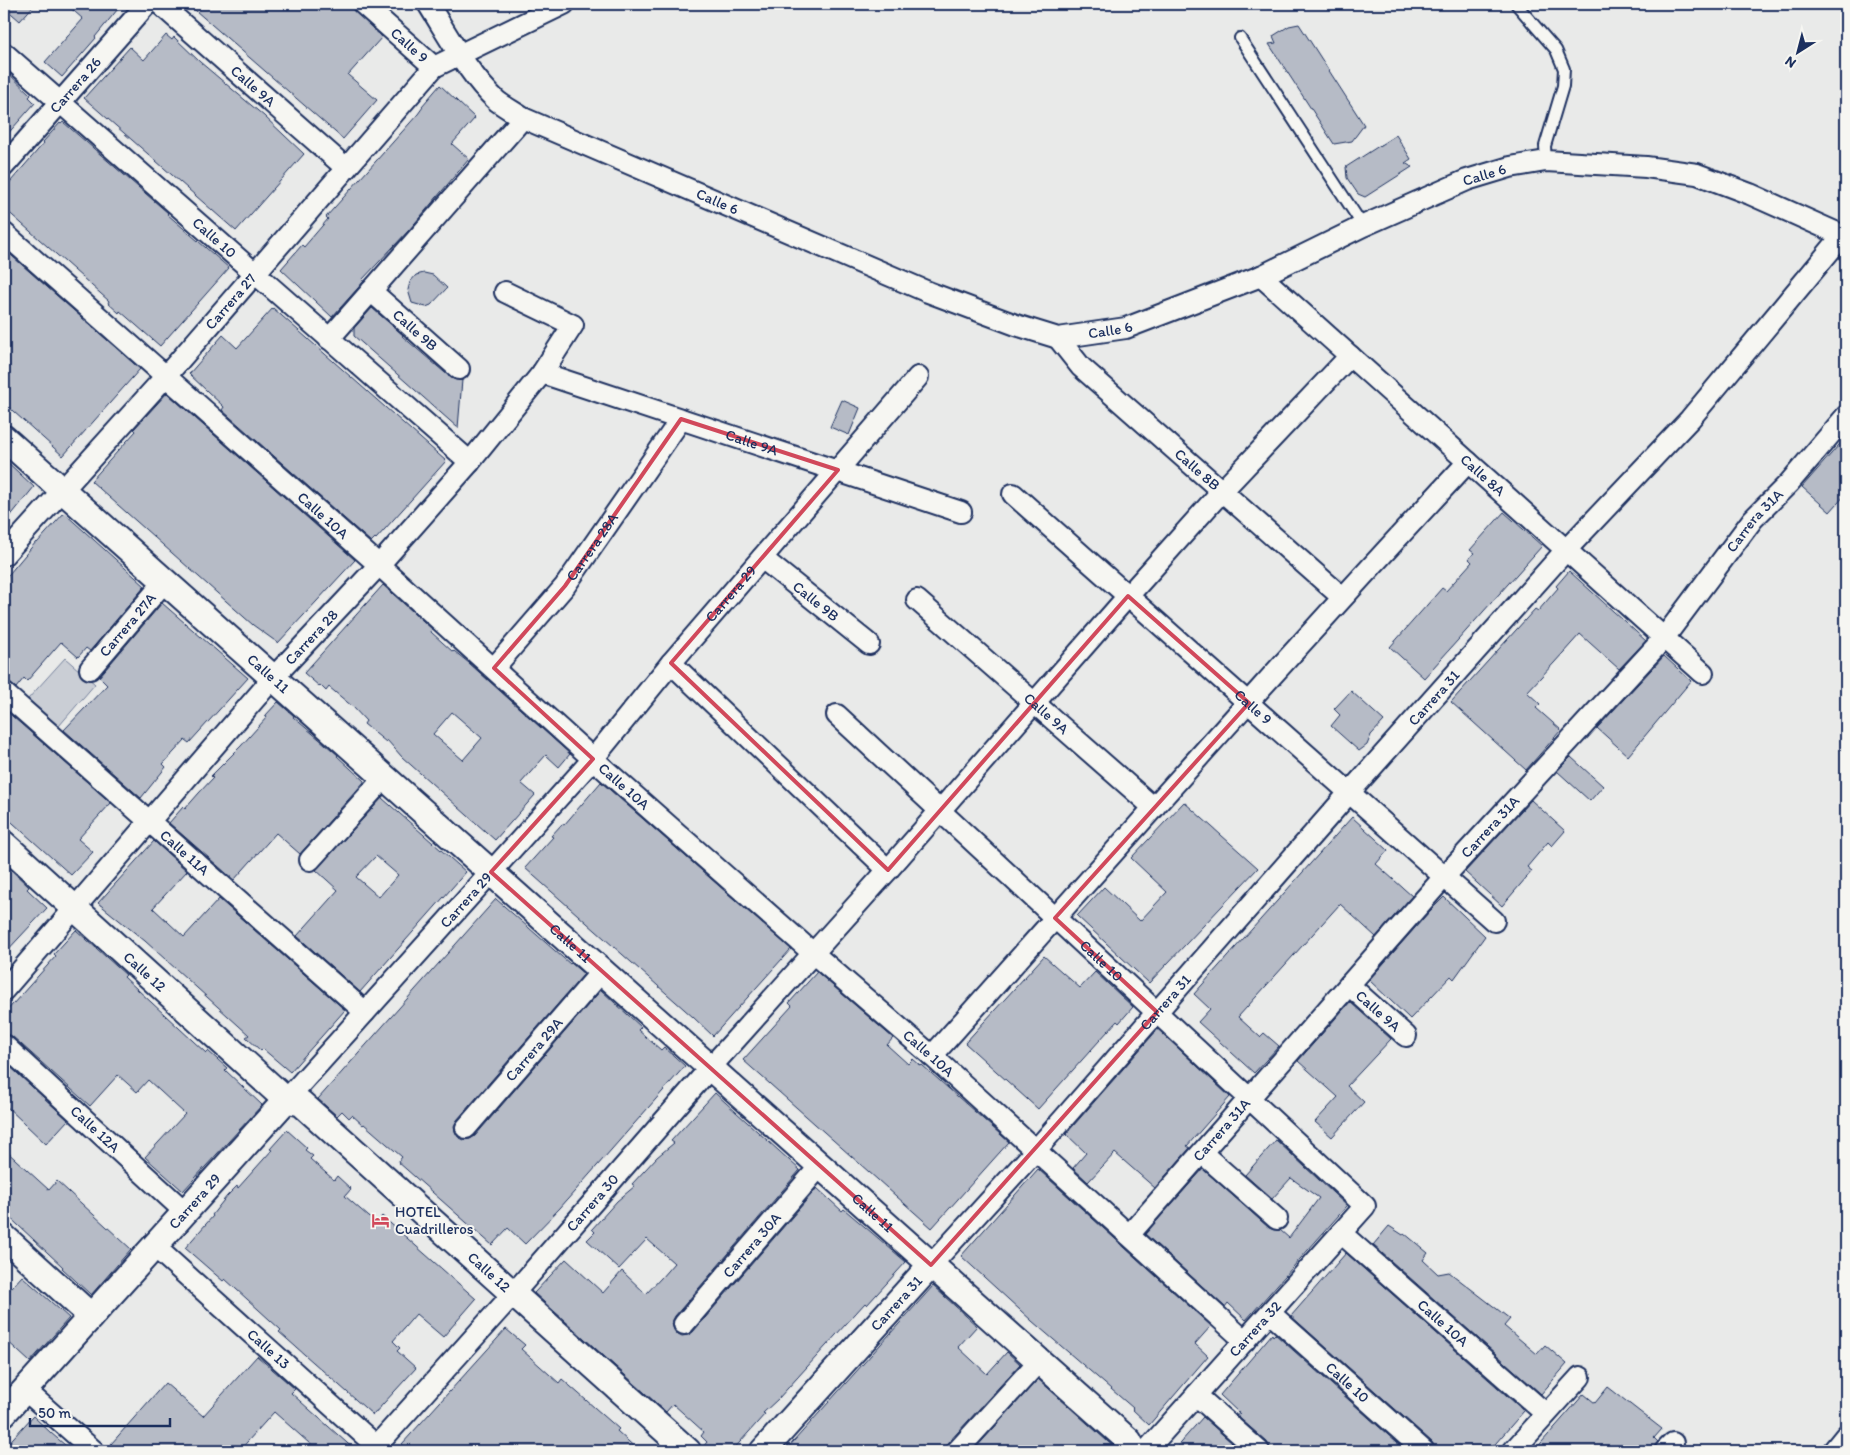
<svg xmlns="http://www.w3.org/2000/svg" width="1850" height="1455" font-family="Itim,sans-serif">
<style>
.green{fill:#caced5;stroke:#727e9a}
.building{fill:#b6bbc6;stroke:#1b2f5e;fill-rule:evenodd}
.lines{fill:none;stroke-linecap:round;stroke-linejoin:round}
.service-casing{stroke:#1b2f5e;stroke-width:14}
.minor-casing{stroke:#1b2f5e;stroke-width:24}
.tertiary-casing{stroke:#1b2f5e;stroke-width:29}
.service{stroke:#f6f6f2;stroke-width:10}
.minor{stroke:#f6f6f2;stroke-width:20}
.tertiary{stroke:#f6f6f2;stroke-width:25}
.marked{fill:none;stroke:#d1495b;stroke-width:4;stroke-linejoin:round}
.labels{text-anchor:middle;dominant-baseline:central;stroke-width:4;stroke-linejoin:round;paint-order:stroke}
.street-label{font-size:15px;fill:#1b2f5e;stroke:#f6f6f2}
.poi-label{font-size:15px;fill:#1b2f5e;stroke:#f6f6f2;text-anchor:start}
</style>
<rect width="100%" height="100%" fill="#e9eae9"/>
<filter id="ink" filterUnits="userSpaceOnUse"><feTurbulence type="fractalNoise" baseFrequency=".02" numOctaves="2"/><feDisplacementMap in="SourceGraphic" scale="10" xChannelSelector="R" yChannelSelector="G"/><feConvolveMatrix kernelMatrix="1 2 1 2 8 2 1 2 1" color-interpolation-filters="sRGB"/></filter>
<g filter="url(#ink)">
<polygon class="green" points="65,658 95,684 59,726 28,699"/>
<g class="building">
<polygon points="4,4 35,4 20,21 4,7"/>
<polygon points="66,4 122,4 95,37 96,38 62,77 45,62 83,19"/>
<polygon points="188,4 347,4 382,37 348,75 377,100 343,139"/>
<polygon points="1299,24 1364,125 1352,141 1334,144 1269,44 1276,43 1273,36 1289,26"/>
<polygon points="166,35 172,40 174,37 200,62 264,116 304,154 236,231 84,98 130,47 144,60"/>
<polygon points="4,69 31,95 29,97 35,103 4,138"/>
<polygon points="440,85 475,118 452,144 469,159 410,229 362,280 364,281 358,288 332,317 281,269 302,245 304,247 328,219 326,217 418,114 423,107 422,106"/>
<polygon points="63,122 168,213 167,214 229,268 160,346 120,311 119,313 108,303 109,301 4,208 4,189 44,143 43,142 60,123 61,124"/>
<polygon points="1396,135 1411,159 1405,163 1412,167 1365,197 1358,194 1347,178 1346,167"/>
<polygon points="4,249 140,369 63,456 4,403"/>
<polygon points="424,273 433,275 447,288 431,305 426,307 412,303 408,290 410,282 416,275"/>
<polygon points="273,308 446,461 376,539 375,538 371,542 222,410 224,407 189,374 223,335 237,348"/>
<polygon points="372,308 403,335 402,336 451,378 456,380 462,380 458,428 354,336 354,328"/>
<polygon points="167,393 355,560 278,643 253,625 91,481 136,431 134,429"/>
<polygon points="842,400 860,408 849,435 830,427"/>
<polygon points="1846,437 1846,494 1830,512 1802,487"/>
<polygon points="4,459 34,487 4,524"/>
<polygon points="1504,512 1542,546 1424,678 1390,647 1442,588 1446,591 1472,562 1469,559 1474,553 1470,550"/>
<polygon points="64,513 145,586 90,651 86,648 78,657 61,642 27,681 24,678 16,688 11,684 4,681 4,580 36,542 37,543"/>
<polygon points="1569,571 1646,641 1619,669 1580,634 1554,663 1527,692 1540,704 1536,708 1561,730 1526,770 1451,702 1535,609 1538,611 1558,588 1556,586"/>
<path d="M383 585 432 629 431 632 453 652 454 651 469 663 570 754 559 767 546 755 521 783 535 795 495 840 402 757 387 740 386 742 364 724 366 721 353 707 329 687 326 691 320 685 319 686 304 673ZM452 712 482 738 463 760 433 734Z"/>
<polygon points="162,603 248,678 189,743 185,740 163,764 166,767 141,798 64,730 107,685 99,677"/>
<polygon points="1664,656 1691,681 1628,756 1597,728"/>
<polygon points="1351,691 1384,721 1371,735 1367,745 1359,751 1331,726 1340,715 1334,709"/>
<polygon points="278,702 294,716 293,717 338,755 337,756 364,781 364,782 300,854 276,833 234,880 169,823 183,807 185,809 199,793 213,778 211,776 241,746 267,717 265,716"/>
<polygon points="4,709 111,803 78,839 93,852 71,875 4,815"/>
<polygon points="1571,757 1603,786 1590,801 1557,771"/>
<polygon points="601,782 791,949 713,1036 693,1017 525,868 553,837 551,836 562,824 564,825"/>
<path d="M382 798 466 872 360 992 297 936 338 890 316 870ZM376 856 398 875 379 897 356 877Z"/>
<polygon points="1531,800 1565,831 1552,846 1548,842 1527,867 1532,871 1502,906 1465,872"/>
<polygon points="1184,802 1258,868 1149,983 1077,916 1104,887 1140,921 1167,892 1131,858"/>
<polygon points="1352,817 1388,850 1376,864 1412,896 1376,937 1340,904 1238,1017 1260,1037 1264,1033 1279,1046 1254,1073 1198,1022 1210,1009 1194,994"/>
<polygon points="154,841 187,871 153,908 184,937 219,899 345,1010 290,1072 263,1049 261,1051 246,1037 249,1035 228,1016 145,941 98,903"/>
<polygon points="4,863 29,887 27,889 47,908 4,954"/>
<polygon points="1444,897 1485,936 1454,979 1451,976 1410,1019 1369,980 1429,912"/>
<polygon points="496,899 570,964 571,963 584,974 457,1120 454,1126 455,1131 458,1137 464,1140 470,1139 475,1136 601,990 641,1027 638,1030 661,1050 664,1047 685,1066 560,1208 525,1244 508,1228 492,1245 398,1162 402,1157 364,1124 363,1125 352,1115 349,1118 342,1111 337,1116 318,1099"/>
<polygon points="76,930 126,975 124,977 206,1053 208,1051 227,1068 225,1070 262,1105 183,1191 145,1157 185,1114 148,1080 137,1092 118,1075 90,1106 12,1036 4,1033 4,1014 56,956 54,954"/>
<polygon points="1044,956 1080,988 1095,972 1133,1007 1119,1023 1117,1021 1038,1109 965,1043"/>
<polygon points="817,972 893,1038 887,1045 908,1064 913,1059 921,1066 922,1065 1009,1142 932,1228 743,1060 792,1006 789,1003"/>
<polygon points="1350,1002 1391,1039 1347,1086 1364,1102 1332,1137 1315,1122 1338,1097 1298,1061"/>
<polygon points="1158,1029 1230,1097 1187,1146 1190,1148 1155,1188 1115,1153 1088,1182 1073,1168 1086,1153 1066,1134"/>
<polygon points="4,1061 68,1120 46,1144 4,1104"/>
<polygon points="715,1093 800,1170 675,1316 672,1322 673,1327 676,1333 682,1336 688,1335 693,1332 817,1188 842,1211 844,1209 906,1262 867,1305 865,1303 778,1399 763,1413 765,1414 732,1451 702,1451 702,1448 707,1442 701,1436 704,1432 673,1404 666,1412 534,1293 566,1259 603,1293 622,1271 646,1294 661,1278 674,1263 647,1239 619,1269 587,1240 595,1232 592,1229 617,1201 635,1186 632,1184 657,1157 674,1143 671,1141"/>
<polygon points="287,1130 307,1148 305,1150 313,1156 310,1159 334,1180 337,1176 351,1189 345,1196 376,1223 382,1216 476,1299 443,1337 416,1314 393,1341 400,1348 397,1351 416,1368 373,1415 279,1332 281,1330 225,1279 223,1281 185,1248 213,1216 212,1215 227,1196 237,1186 238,1188 272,1150 270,1149"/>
<polygon points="1276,1140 1347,1206 1246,1320 1228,1303 1225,1307 1145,1234 1203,1169 1269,1228 1274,1230 1280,1230 1289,1238 1319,1198 1291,1178 1272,1199 1245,1175"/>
<polygon points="4,1149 49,1190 57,1181 131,1249 91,1295 62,1268 63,1267 4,1212"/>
<polygon points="1038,1169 1211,1326 1195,1344 1208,1356 1149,1425 1132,1409 1133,1408 1032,1321 961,1256"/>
<polygon points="1389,1226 1403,1235 1404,1233 1428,1253 1423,1260 1438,1274 1449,1272 1510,1319 1504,1326 1537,1354 1545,1345 1567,1364 1541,1394 1373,1245"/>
<polygon points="1346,1253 1524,1411 1489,1451 1436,1451 1432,1442 1291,1316"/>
<polygon points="22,1276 69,1318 30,1362 4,1338 4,1296"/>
<polygon points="933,1286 977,1326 958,1347 987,1374 1007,1352 1020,1364 948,1443 945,1451 785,1451"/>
<polygon points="506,1329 525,1345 521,1349 559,1383 562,1379 619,1429 617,1431 639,1451 410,1451 402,1444"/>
<polygon points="1272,1334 1273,1336 1275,1334 1406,1451 1271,1451 1267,1442 1235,1414 1240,1414 1220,1395"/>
<polygon points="257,1356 295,1389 291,1393 356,1451 318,1451 274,1412 239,1451 120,1451 111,1444 165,1383 203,1416"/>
<polygon points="1038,1379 1117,1450 1118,1451 973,1451"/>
<polygon points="1608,1387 1662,1429 1654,1438 1658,1442 1653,1451 1534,1451 1584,1394 1595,1403"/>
<polygon points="33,1416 51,1433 72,1451 4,1451 4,1448"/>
<polygon points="1203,1417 1241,1451 1173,1451"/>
</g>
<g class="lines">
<defs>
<g id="service">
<polyline points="1516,4 1556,50 1564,69 1563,86 1545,146 1546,161"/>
<polyline points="1240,38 1363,226"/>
</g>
<g id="minor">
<path id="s1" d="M160 4 346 168"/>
<path id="s2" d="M363 4 434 67"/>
<path id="s3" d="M428 4C449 37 468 74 497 101 505 107 514 112 523 118L928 292 1016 325 1058 338 1126 328 1261 276 1363 226 1467 180 1510 167 1546 161 1646 167 1697 174 1750 194 1846 237"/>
<path id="s4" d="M4 53 470 462"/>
<path id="s5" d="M4 166 147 4"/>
<path id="s6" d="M4 233 379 565 593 759 814 954 932 1056 1245 1341"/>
<path id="s7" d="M1261 276 1703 673"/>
<path id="s8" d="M371 291 459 369"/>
<path id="s9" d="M1058 338 1081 367 1342 597"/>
<polyline points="329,339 523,118"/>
<path id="s10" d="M542 373 961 512"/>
<path id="s11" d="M1013 494 1494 921"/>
<path id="s12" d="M4 555 166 376 434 67 564 4"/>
<path id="s13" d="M762 558 869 644"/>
<path id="s14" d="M917 600 1154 808"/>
<polyline points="671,663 888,870"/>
<path id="s15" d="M494 668 565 586 681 419"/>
<path id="s16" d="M90 669 165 581"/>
<path id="s17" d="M4 693 365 1012"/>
<path id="s18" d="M837 715 1365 1206 1146 1451"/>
<polyline points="310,860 385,777"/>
<path id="s19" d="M1349 985 1406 1036"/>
<path id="s20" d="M4 990 273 678 379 565 470 462 542 373 573 325 505 292"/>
<path id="s21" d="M4 1045 185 1212"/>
<path d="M932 1056C1110 857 1286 657 1468 462"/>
<path id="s22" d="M286 1100 593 759 671 663 918 377"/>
<path id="s23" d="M466 1128 602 971"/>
<polyline points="1202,1153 1277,1219"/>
<path id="s24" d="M1341 1233 1546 1414"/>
<path id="s25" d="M1129 1235 1444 877 1664 638 1753 519 1789 483 1846 416"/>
<path id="s26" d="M154 1246 382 1451"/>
<path id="s27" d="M931 1265 1036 1150 1349 793 1566 550 1690 419 1843 235"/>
<path id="s28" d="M1270 1313 1424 1451"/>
<path id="s29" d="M684 1324 820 1166"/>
<polyline points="25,1390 94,1451"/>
<polyline points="1196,1395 1259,1451"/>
<path id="s30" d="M372 1451 513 1294 710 1068 888 870 1128 596 1222 491 1350 356"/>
<polyline points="957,1451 1039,1361"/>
<polyline points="1513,1451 1580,1377"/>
<polyline points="1665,1451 1673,1443"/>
<polyline points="1833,1451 1846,1435"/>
</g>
<g id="tertiary">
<path id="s31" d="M4 438 1129 1441 1134 1451"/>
<path id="s32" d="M4 844 286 1100 301 1103 688 1451"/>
<polyline points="4,1237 91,1316"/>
<path id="s33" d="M4 1413 286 1100"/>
<path id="s34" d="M763 1451 931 1265"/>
</g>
</defs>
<use href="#service" class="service-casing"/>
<use href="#minor" class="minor-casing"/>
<use href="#tertiary" class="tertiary-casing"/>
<use href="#service" class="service"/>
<use href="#minor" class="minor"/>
<use href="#tertiary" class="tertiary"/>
</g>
</g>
<path class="marked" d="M681 419 838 470 671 663 888 870 1128 596 1249 703 1055 918 1157 1012 931 1265 491 872 593 759 494 668 565 586Z"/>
<defs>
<symbol id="hotel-bare" viewBox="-9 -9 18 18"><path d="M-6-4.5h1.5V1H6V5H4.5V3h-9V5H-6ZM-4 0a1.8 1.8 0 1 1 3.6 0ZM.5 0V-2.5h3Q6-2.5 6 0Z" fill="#d1495b" stroke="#f6f6f2" stroke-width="2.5" paint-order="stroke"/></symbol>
</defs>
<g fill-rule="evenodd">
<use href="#hotel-bare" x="368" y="1208" width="25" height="25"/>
</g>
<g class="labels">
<g class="street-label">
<text stroke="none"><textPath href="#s2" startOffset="62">Calle 9</textPath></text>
<text stroke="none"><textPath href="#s5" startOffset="108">Carrera 26</textPath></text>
<text stroke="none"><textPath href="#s1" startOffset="124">Calle 9A</textPath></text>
<text stroke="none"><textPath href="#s3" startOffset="1188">Calle 6</textPath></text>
<text stroke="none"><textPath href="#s3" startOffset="362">Calle 6</textPath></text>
<text stroke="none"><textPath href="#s4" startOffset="280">Calle 10</textPath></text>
<text stroke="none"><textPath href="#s12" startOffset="340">Carrera 27</textPath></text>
<text stroke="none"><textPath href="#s3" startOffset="782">Calle 6</textPath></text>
<text stroke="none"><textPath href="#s8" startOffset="59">Calle 9B</textPath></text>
<text stroke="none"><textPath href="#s10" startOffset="221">Calle 9A</textPath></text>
<text stroke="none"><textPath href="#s9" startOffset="192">Calle 8B</textPath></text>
<text stroke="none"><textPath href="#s7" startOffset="298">Calle 8A</textPath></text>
<text stroke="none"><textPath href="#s6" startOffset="426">Calle 10A</textPath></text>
<text stroke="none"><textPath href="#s25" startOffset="950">Carrera 31A</textPath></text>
<text stroke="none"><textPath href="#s15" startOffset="156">Carrera 28A</textPath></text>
<text stroke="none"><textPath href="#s22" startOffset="674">Carrera 29</textPath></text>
<text stroke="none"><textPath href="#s13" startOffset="69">Calle 9B</textPath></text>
<text stroke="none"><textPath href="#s16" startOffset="58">Carrera 27A</textPath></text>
<text stroke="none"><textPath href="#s20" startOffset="468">Carrera 28</textPath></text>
<text stroke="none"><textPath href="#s31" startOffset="354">Calle 11</textPath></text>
<text stroke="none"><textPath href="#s27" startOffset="758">Carrera 31</textPath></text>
<text stroke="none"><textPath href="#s11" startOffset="321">Calle 9</textPath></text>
<text stroke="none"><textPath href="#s14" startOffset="172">Calle 9A</textPath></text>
<text stroke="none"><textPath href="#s6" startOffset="831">Calle 10A</textPath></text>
<text stroke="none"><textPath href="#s25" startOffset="545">Carrera 31A</textPath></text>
<text stroke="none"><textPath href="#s17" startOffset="241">Calle 11A</textPath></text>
<text stroke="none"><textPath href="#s22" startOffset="269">Carrera 29</textPath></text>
<text stroke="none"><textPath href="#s31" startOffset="759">Calle 11</textPath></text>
<text stroke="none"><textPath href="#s18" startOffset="361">Calle 10</textPath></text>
<text stroke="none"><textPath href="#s32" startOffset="190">Calle 12</textPath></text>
<text stroke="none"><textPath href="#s27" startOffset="352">Carrera 31</textPath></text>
<text stroke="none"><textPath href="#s19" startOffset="39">Calle 9A</textPath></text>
<text stroke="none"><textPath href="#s23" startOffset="104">Carrera 29A</textPath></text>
<text stroke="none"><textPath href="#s6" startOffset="1236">Calle 10A</textPath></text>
<text stroke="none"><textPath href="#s21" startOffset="124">Calle 12A</textPath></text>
<text stroke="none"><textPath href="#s25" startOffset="140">Carrera 31A</textPath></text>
<text stroke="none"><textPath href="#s33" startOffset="285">Carrera 29</textPath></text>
<text stroke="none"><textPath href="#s30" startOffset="332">Carrera 30</textPath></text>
<text stroke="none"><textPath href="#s31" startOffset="1164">Calle 11</textPath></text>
<text stroke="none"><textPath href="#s29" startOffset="104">Carrera 30A</textPath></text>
<text stroke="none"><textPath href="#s32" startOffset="649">Calle 12</textPath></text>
<text stroke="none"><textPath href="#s34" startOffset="199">Carrera 31</textPath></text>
<text stroke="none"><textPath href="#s24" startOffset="136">Calle 10A</textPath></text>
<text transform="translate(1255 1329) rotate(-48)">Carrera 32</text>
<text stroke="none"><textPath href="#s26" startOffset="154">Calle 13</textPath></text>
<text stroke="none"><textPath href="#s28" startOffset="104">Calle 10</textPath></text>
</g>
<g class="poi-label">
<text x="395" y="1212">HOTEL<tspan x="395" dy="17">Cuadrilleros</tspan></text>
</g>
</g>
<rect width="1850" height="1455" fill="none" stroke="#f6f6f2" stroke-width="20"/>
<rect x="10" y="10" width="1830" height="1435" fill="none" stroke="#1b2f5e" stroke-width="2" filter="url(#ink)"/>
<g transform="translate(1798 52) rotate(216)" stroke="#f6f6f2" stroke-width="4" paint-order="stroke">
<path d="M0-4L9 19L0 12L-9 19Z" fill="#1b2f5e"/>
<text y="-8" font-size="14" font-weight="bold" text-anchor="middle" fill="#1b2f5e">N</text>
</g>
<path d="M30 1418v8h140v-8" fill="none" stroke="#1b2f5e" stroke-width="2.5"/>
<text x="38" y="1418" font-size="15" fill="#1b2f5e" stroke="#f6f6f2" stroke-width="4" paint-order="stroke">50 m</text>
</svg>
